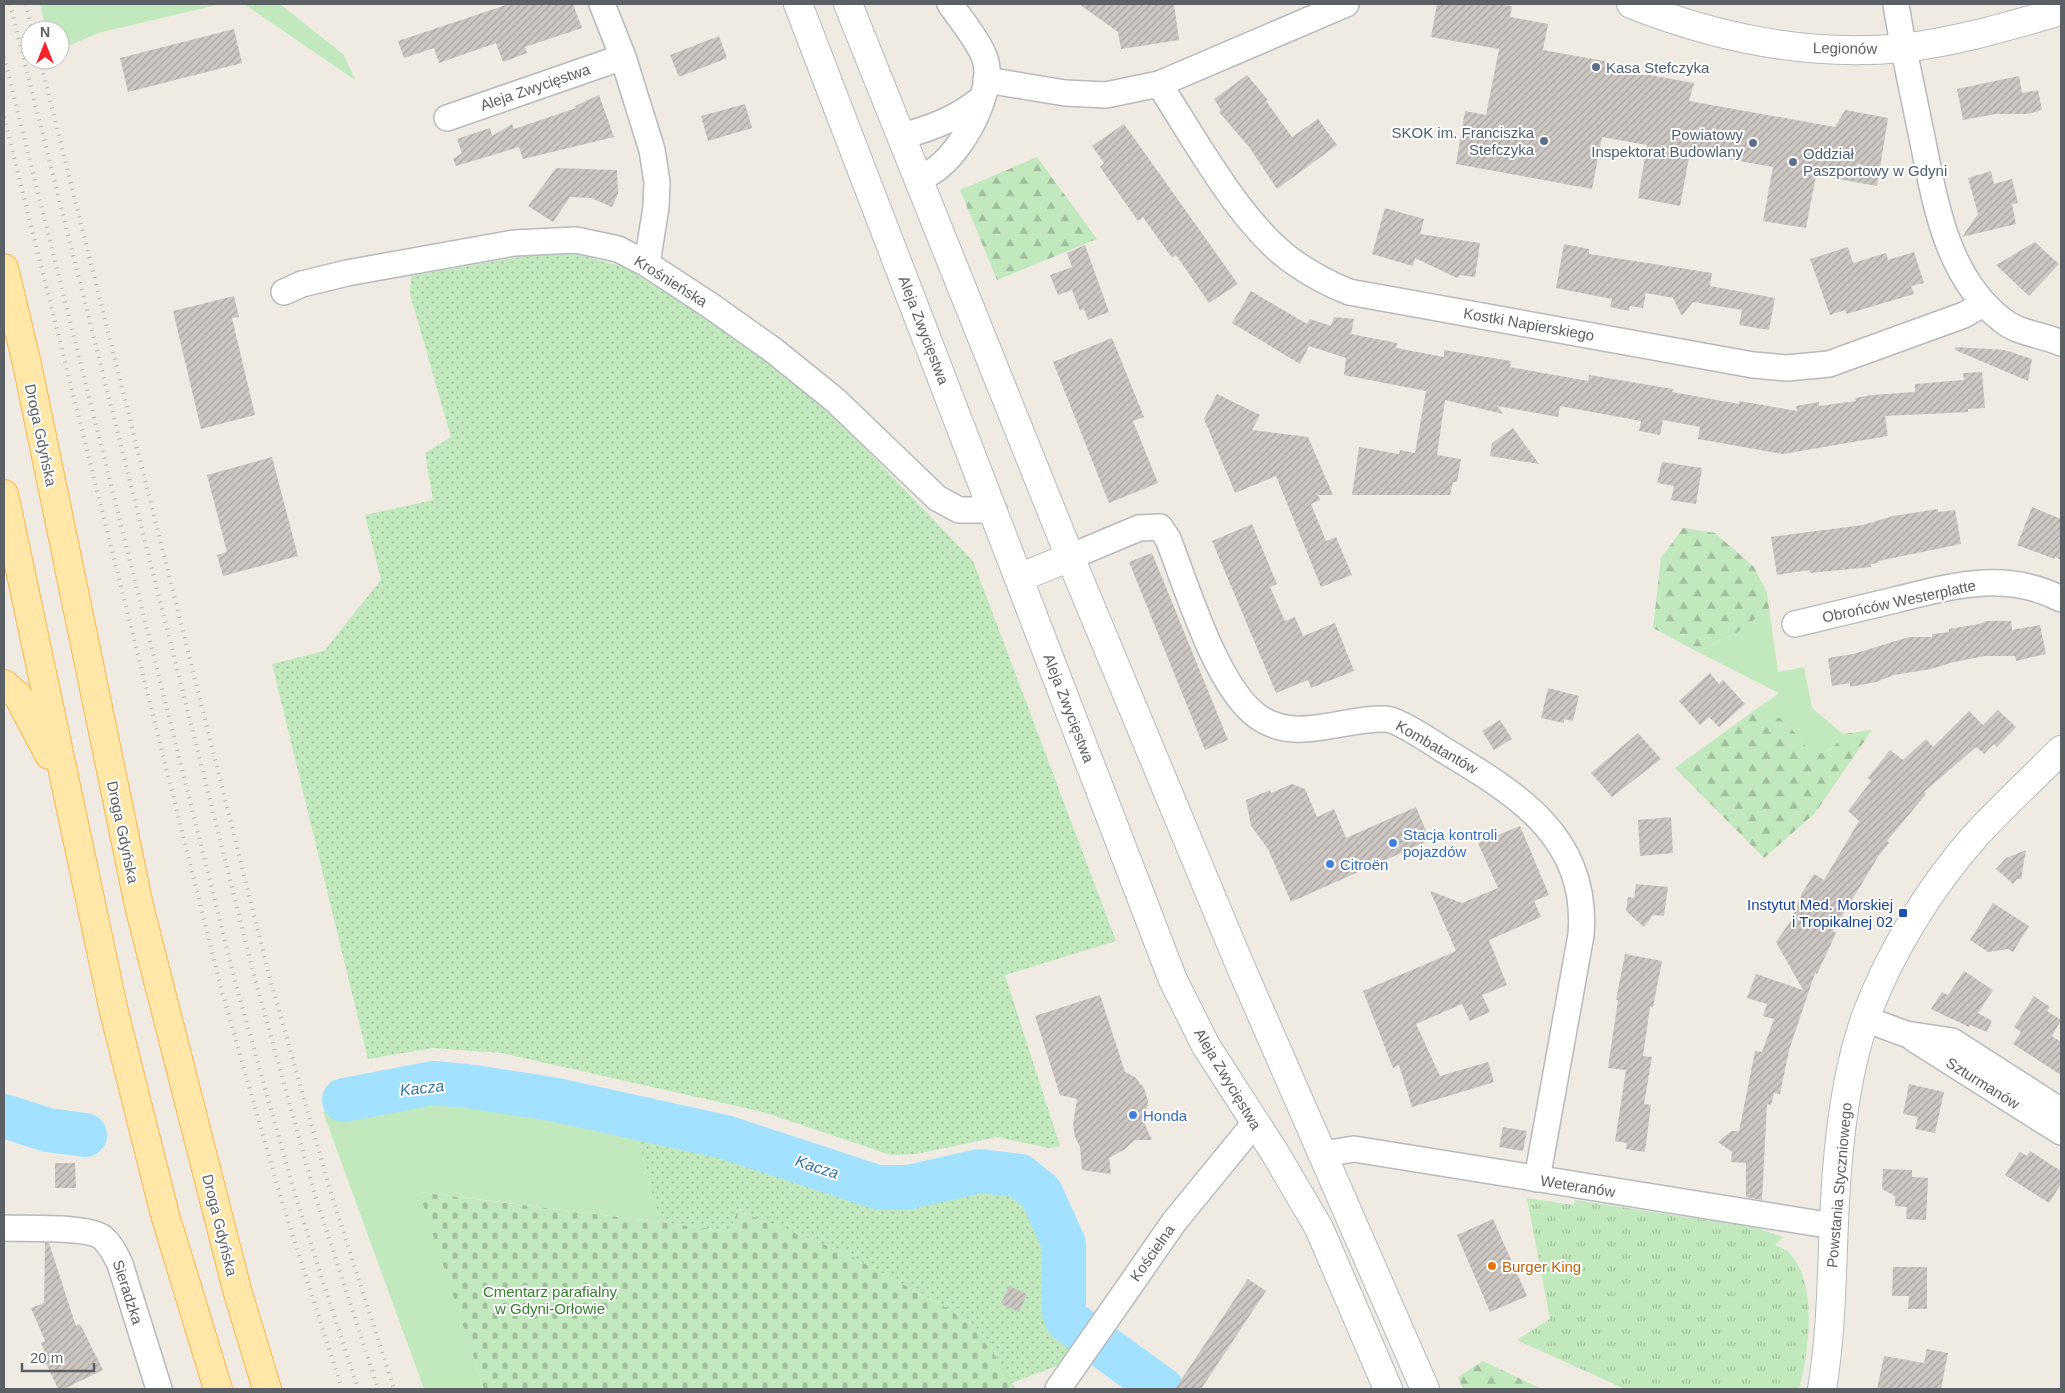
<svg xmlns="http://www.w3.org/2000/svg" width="2065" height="1393" font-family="Arial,sans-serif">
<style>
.grass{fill:#c2e8bd}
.forest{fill:url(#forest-firs)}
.cemetery{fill:url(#cemetery-stones)}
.park{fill:url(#park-tufts)}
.garden{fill:url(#garden-dots)}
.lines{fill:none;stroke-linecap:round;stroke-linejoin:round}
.river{stroke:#a2e1ff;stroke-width:44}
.building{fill:url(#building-hatch)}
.minor-casing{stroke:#b5babe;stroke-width:28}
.tertiary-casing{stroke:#b5babe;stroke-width:30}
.secondary-casing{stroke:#b4b9be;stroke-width:30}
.primary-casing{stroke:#fcb74f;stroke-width:30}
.minor{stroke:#fff;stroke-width:25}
.tertiary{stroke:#fff;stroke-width:28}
.secondary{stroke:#fff;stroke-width:28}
.primary{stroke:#ffe7a7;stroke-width:28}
.rail{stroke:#b4b5b6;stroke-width:4;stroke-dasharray:1 6;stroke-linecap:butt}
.service-dot{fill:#5c6f8a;stroke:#fff;stroke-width:2}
.shop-dot{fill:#3f7fe0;stroke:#fff;stroke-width:2}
.transit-dot{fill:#1a4fb4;stroke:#fff;stroke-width:2}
.food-dot{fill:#e8710a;stroke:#fff;stroke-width:2}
.labels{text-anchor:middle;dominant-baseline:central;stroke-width:4;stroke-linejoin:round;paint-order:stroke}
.street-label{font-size:15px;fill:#5b6065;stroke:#fff}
.service-label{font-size:15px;fill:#4e5e75;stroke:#fff;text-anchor:start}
.shop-label{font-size:15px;fill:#366cbe;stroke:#fff;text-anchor:start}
.transit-label{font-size:15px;fill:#164399;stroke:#fff;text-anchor:end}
.food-label{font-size:15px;fill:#c56008;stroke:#fff;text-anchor:start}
.park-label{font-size:15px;fill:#33822d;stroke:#fff}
.water-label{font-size:16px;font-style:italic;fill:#3378a7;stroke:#fff}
</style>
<defs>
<pattern id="forest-firs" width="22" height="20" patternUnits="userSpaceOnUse" patternTransform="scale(1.25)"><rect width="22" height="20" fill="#c2e8bd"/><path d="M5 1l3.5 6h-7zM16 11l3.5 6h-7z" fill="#a1bf9d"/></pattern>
<pattern id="cemetery-stones" width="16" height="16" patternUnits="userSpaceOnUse" patternTransform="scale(1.25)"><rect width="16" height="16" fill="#c2e8bd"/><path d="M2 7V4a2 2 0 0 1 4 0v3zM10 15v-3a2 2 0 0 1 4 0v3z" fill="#a1bf9d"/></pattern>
<pattern id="park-tufts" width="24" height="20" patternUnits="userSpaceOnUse" patternTransform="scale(1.25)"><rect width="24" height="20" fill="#c2e8bd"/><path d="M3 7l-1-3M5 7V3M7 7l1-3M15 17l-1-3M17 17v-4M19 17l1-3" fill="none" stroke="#a1bf9d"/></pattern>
<pattern id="garden-dots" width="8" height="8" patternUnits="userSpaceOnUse" patternTransform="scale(1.25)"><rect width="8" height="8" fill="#c2e8bd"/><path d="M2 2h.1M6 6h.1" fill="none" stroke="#a1bf9d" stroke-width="1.8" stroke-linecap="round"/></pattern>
<pattern id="building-hatch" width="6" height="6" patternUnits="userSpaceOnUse" patternTransform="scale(1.25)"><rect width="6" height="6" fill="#ccc7c2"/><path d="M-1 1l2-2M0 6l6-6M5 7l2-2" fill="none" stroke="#a9a5a1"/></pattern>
</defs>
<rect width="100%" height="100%" fill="#efebe3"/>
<g class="grass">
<polygon points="40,4 221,4 98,33 71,45 60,46 60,30 46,30"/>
<polygon points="244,4 280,4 344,55 355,80"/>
<polygon points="1769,608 1778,672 1804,667 1812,708 1843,734 1837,744 1824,754 1811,754 1799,737 1780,718 1751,713 1779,693 1698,652 1738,632"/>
<polygon points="443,1087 636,1129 659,1222 420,1192 484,1389 424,1389 323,1112"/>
</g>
<g class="forest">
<polygon points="1037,157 1097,239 997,280 960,190"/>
<polygon points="1683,528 1715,533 1754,567 1767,593 1769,608 1738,632 1698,652 1653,628 1661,558"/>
<path d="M1751 713 1780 718 1799 737 1811 754C1829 754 1834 749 1843 734L1872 730 1815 813 1764 858 1675 768Z"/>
<polygon points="1483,1361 1542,1389 1463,1389 1458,1377"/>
</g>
<polygon class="cemetery" points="419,1192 731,1231 737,1210 843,1252 949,1309 971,1326 994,1354 1016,1389 484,1389"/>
<path class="park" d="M1527 1198 1574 1205 1575 1200 1757 1228 1783 1237 1775 1245C1780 1248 1788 1250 1791 1255 1818 1286 1809 1352 1799 1389H1625L1517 1340 1550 1319Z"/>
<g class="garden">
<polygon points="573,253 624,267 741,340 801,387 859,442 973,561 1116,941 1005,975 1060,1146 1049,1148 997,1137 916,1154 891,1155 763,1112 501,1053 433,1048 368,1059 272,664 324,651 381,580 365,515 433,500 425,453 451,437 410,294 411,276 530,255"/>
<path d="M636 1129 728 1150 875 1193 904 1196 932 1190 985 1182 1004 1183 1016 1180C1048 1201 1065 1243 1060 1281 1058 1295 1051 1312 1061 1326 1065 1331 1075 1335 1080 1339L1065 1363 1011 1383 994 1354 971 1326 949 1309 843 1252 737 1210 731 1231 659 1222Z"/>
</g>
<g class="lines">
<g class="river">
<polyline points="344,1100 433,1083 467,1086 552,1099 725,1137 877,1187 909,1187 980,1171 1020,1176 1041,1193 1064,1244 1064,1311 1067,1320 1162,1389"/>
<polyline points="4,1116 48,1130 85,1135"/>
</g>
</g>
<g class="building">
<polygon points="509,4 573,4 582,28 525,47 527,53 503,62 496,43 439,63 434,48 404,58 398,41"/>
<polygon points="1079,4 1174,4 1179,40 1121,49 1118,32"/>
<polygon points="1437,4 1496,4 1512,6 1510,17 1548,24 1543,50 1621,64 1619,75 1650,75 1694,83 1689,101 1835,127 1845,110 1888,118 1877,186 1816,175 1806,228 1763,221 1773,167 1690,152 1680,206 1638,198 1647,145 1602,137 1592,189 1456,164 1465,111 1486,115 1499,49 1431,37"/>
<polygon points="234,29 242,63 128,92 120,58"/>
<polygon points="719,36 727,58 679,77 670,55"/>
<polygon points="1247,75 1268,100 1266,101 1292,137 1318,119 1337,145 1277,189 1249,147 1219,112 1221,110 1214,99"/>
<polygon points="2019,76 2022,93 2038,90 2042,110 2027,114 1996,114 1963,120 1957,89"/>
<polygon points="599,95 614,137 523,159 519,147 456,166 453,159 462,153 457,139 490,128 492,136 512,124 514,129 576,108 575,106"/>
<polygon points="745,104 752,128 708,141 701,116"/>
<polygon points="1124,124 1238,284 1209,303 1176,255 1172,258 1143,217 1138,221 1100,167 1104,163 1092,146"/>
<polygon points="556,168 617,170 618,194 612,207 591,198 570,197 553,222 528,206"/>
<polygon points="1991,171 1994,184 2012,179 2018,203 2012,204 2016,224 1962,237 1978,214 1968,178"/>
<polygon points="1385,208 1424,219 1420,234 1480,243 1475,277 1460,275 1457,278 1415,258 1413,266 1372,254"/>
<polygon points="2035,242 2059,264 2029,296 1996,265"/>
<polygon points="1564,244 1589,249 1589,254 1712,273 1710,286 1775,298 1769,330 1739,325 1742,310 1693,302 1682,316 1673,298 1646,293 1643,308 1630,306 1629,311 1610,307 1612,299 1556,288"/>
<polygon points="1085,245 1109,312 1088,320 1084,309 1080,311 1072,290 1058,295 1050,275 1072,267 1067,253"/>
<polygon points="1848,247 1853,263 1886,253 1888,260 1914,252 1924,283 1911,286 1914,294 1847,314 1845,310 1830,315 1810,259"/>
<polygon points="1251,291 1307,324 1310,319 1331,326 1334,317 1354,319 1351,334 1397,343 1396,348 1444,357 1444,350 1511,361 1510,367 1588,381 1589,375 1673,389 1672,392 1739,404 1739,401 1797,411 1796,406 1819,402 1819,406 1856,401 1855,398 1872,395 1915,392 1915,384 1964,380 1963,373 1982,372 1985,408 1968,409 1968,412 1885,416 1888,436 1783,454 1698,439 1700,427 1663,420 1660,435 1639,431 1641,421 1560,406 1558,417 1497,406 1503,414 1445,400 1437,455 1461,459 1457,482 1453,482 1450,495 1352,495 1359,447 1399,454 1400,450 1415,453 1426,391 1344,375 1346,358 1309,346 1300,364 1232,323"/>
<polygon points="234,296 239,317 232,318 255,415 201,429 173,311"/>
<polygon points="1112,338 1144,417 1133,421 1158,483 1109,503 1053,362"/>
<polygon points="1956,347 2005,350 2032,359 2028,381 1955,350"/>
<polygon points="1217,394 1260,415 1252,430 1308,437 1333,495 1318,495 1320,500 1311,504 1326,541 1336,537 1352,575 1321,587 1276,476 1235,493 1204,419"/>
<polygon points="1513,428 1539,464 1490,456 1492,443"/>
<polygon points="272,457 298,556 223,576 217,555 227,552 207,475"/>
<polygon points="1662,462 1702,468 1696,504 1671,500 1674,486 1657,483"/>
<polygon points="2032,507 2061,519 2061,560 2055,557 2055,559 2017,545"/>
<polygon points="1938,509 1938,512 1955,510 1961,544 1878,561 1879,563 1871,564 1871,567 1810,573 1809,570 1777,575 1771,537 1863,525 1893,516"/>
<polygon points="1252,524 1277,584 1270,587 1285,621 1295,617 1303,636 1335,623 1354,671 1311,688 1308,680 1276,693 1212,541"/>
<polygon points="1152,553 1228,740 1205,750 1129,562"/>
<polygon points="1986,621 2011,621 2012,630 2040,625 2046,654 2016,661 2015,656 1985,656 1954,662 1931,669 1894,675 1876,682 1850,687 1850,683 1832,686 1828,658 1853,654 1909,637 1932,637 1932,634 1949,632 1949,629 1979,624"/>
<polygon points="1710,673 1719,684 1723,680 1745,704 1719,727 1709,717 1700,725 1679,701"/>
<polygon points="1548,688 1579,696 1573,721 1564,719 1564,723 1541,718"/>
<polygon points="1998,710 2016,727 1997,747 1994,744 1984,754 1976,747 1924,792 1926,794 1887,841 1889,843 1878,857 1833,931 1836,933 1817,974 1815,973 1789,1050 1780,1094 1774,1093 1771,1105 1767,1104 1762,1200 1746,1197 1746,1163 1731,1162 1732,1152 1718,1142 1731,1131 1739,1131 1755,1051 1762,1052 1774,1019 1763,1016 1767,1004 1747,998 1756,974 1803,990 1776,942 1792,919 1802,893 1814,874 1824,880 1859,821 1848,811 1871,781 1868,778 1890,750 1903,760 1926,739 1933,747 1969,711 1983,725"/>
<polygon points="1500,720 1512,739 1494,750 1482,731"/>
<polygon points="1638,733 1661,759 1612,797 1591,773"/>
<polygon points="1292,784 1305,789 1317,817 1334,809 1346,838 1416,807 1430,840 1291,902 1268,849 1251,826 1246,800 1270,790 1271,793"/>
<polygon points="1671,817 1673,853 1640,856 1638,820"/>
<polygon points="1520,826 1549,895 1534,901 1541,917 1489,940 1507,985 1482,995 1490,1012 1470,1021 1462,1004 1416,1024 1440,1076 1488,1062 1494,1082 1412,1107 1399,1065 1393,1068 1363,991 1456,951 1430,891 1462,903 1498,888 1478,843"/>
<polygon points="2026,850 2021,879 2017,879 2013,884 1996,869 2006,858"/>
<polygon points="1636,884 1668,887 1664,916 1653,915 1644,927 1626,911 1628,897 1634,898"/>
<polygon points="1993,903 2029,926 2013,952 2008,949 1988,952 1970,940"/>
<polygon points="1625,954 1662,961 1653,1007 1650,1007 1643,1056 1652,1057 1644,1104 1651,1105 1645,1152 1626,1149 1627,1143 1615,1141 1626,1070 1608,1068 1618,1000 1616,1000"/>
<polygon points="1964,971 1993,990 1978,1013 1992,1021 1987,1032 1970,1025 1969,1027 1931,1009 1942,992 1948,995"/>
<polygon points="1100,995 1125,1072 1135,1077 1144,1088 1148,1101 1145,1125 1152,1140 1135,1140 1125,1149 1109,1158 1111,1174 1082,1170 1080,1147 1075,1137 1073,1125 1077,1099 1060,1095 1035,1016"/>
<polygon points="2034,996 2050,1007 2047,1011 2061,1020 2052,1036 2061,1042 2061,1075 2013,1044 2021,1032 2014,1027"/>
<polygon points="1909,1084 1944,1092 1935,1133 1915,1129 1918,1117 1903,1114"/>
<polygon points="1503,1127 1527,1131 1523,1151 1499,1147"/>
<polygon points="2030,1151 2061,1171 2061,1184 2049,1203 2005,1175 2020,1152 2027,1156"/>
<polygon points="55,1163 75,1163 76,1188 55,1188"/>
<polygon points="1883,1169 1912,1170 1912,1177 1928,1178 1926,1220 1906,1219 1907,1207 1895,1206 1895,1196 1882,1189"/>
<polygon points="1493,1219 1527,1296 1490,1312 1457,1235"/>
<polygon points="45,1243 49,1243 76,1326 80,1324 103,1370 64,1389 58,1389 45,1361 48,1359 41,1343 45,1341 31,1308 44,1303"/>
<polygon points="1893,1267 1927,1267 1927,1309 1908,1309 1909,1296 1892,1296"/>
<polygon points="1248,1279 1266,1291 1201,1389 1175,1389"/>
<polygon points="1009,1286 1027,1294 1019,1312 1001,1304"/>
<polygon points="1927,1349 1948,1353 1941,1389 1877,1389 1884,1356 1924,1363"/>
</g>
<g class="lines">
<defs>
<g id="minor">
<polyline points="602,4 623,57 652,150 657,182 656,207 647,264"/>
<path d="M1896 4C1902 44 1911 83 1919 123 1934 192 1942 273 2002 320 2019 334 2041 334 2061 343"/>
<polyline points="986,80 1065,93 1106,95 1159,84 1346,4"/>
<path d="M1159 84C1195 139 1241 226 1295 263 1312 275 1329 284 1349 292L1753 365 1787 368 1829 364 1964 315 1983 304"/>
<polyline points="447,118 623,57"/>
<path d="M903 136C934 127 956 119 981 99"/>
<path d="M919 180C926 175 935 171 941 165 965 145 997 87 984 56 976 37 961 20 950 4"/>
<polyline points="284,292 302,284 347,273 514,243 576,240 618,249 647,264 711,306 773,350 835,400 937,498 959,510 994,510"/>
<path d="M1070 557 1139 528 1160 527 1168 539C1187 587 1216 686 1257 716 1296 745 1343 717 1386 719 1396 719 1432 742 1442 749 1517 794 1589 837 1581 935L1537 1179"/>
<path d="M1795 624C1828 616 1861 608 1895 600 1952 586 2005 570 2061 599"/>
<polyline points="1865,1019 1906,1034 1952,1041 2061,1111"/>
<polyline points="1914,1039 2061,1132"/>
<polyline points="1324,1154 1354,1149 1833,1226"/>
<path d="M4 1228C24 1229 90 1226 103 1238 111 1245 115 1254 120 1264L159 1389"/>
<polyline points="1058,1389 1174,1222 1254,1124"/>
</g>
<g id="tertiary">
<path d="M1631 4C1717 38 1809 57 1902 48 1956 42 2009 26 2061 11"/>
<path d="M1822 1389C1834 1318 1831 1243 1837 1171 1841 1120 1848 1067 1865 1019 1889 953 1930 887 1976 835 2003 806 2033 778 2061 750"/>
</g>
<g id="secondary">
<polyline points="798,4 1173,980 1206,1046 1275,1153 1319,1228 1388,1389"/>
<polyline points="848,4 1070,557 1239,963 1425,1389"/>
<polyline points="1019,578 1070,557"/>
</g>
<g id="primary">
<polyline points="4,268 27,364 139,906 237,1290 267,1389"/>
<polyline points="4,494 114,1012 165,1215 218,1389"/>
<polyline points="4,684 18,696 49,755"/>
</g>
</defs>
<use href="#minor" class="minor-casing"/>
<use href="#tertiary" class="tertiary-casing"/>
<use href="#secondary" class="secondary-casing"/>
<use href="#primary" class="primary-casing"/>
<use href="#minor" class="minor"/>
<use href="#tertiary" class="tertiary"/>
<use href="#secondary" class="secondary"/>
<use href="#primary" class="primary"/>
<g class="rail">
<polyline points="10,4 255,979 314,1192 378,1389"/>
<polyline points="26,4 32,30"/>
<polyline points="4,57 236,985 296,1198 358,1389"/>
<polyline points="40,60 269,975 329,1187 394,1389"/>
<polyline points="4,117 221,988 282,1202 342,1389"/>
</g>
</g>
<g class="service-dot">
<circle cx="1596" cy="67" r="5"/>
<circle cx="1544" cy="141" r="5"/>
<circle cx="1753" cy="143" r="5"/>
<circle cx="1793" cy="162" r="5"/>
</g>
<g class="shop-dot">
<circle cx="1393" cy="843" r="5"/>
<circle cx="1330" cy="864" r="5"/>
<circle cx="1133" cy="1115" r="5"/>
</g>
<rect class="transit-dot" x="1898" y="908" width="10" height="10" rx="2.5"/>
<circle class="food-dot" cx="1492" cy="1266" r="5"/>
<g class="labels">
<g class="street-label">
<text transform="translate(1845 48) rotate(1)">Legionów</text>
<text transform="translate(535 87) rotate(-19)">Aleja Zwycięstwa</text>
<text transform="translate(671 281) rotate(32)">Krośnieńska</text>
<text transform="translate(1529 324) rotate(10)">Kostki Napierskiego</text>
<text transform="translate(924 330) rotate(69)">Aleja Zwycięstwa</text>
<text transform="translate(41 435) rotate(78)">Droga Gdyńska</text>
<text transform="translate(1899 601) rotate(-12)">Obrońców Westerplatte</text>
<text transform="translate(1069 708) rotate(69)">Aleja Zwycięstwa</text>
<text transform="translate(1437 747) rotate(30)">Kombatantów</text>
<text transform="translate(123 832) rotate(78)">Droga Gdyńska</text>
<text transform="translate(1228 1079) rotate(59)">Aleja Zwycięstwa</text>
<text transform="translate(1983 1083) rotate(32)">Szturmanów</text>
<text transform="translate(1839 1185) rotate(-85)">Powstania Styczniowego</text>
<text transform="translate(1578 1186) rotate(9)">Weteranów</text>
<text transform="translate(220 1225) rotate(76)">Droga Gdyńska</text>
<text transform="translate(1152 1253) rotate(-55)">Kościelna</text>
<text transform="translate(128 1292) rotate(72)">Sieradzka</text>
</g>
<g class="service-label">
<text x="1606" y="67">Kasa Stefczyka</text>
<text x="1534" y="132" text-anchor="end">SKOK im. Franciszka<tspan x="1534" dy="17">Stefczyka</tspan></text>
<text x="1743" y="134" text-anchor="end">Powiatowy<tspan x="1743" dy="17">Inspektorat Budowlany</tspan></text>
<text x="1803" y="153">Oddział<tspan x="1803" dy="17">Paszportowy w Gdyni</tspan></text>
</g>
<g class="shop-label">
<text x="1403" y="834">Stacja kontroli<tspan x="1403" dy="17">pojazdów</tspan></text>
<text x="1340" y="864">Citroën</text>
<text x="1143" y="1115">Honda</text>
</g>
<g class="transit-label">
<text x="1893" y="904">Instytut Med. Morskiej<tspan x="1893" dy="17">i Tropikalnej 02</tspan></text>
</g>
<g class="food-label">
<text x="1502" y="1266">Burger King</text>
</g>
<g class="park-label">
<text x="550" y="1291">Cmentarz parafialny<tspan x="550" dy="17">w Gdyni-Orłowie</tspan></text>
</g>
<g class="water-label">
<text transform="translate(422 1088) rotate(-6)">Kacza</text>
<text transform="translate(817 1167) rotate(18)">Kacza</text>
</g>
</g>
<rect width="2065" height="1393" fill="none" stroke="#5b6065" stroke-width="10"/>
<g transform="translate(45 45)"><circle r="24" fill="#ffffff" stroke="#bdbfc1"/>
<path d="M0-4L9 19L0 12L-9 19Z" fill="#f62129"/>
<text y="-8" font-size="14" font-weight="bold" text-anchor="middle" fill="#5b6065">N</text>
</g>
<path d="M22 1363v8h72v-8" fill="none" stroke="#5b6065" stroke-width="2.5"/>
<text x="30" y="1363" font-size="15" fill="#5b6065" stroke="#ffffff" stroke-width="4" paint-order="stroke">20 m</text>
</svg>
